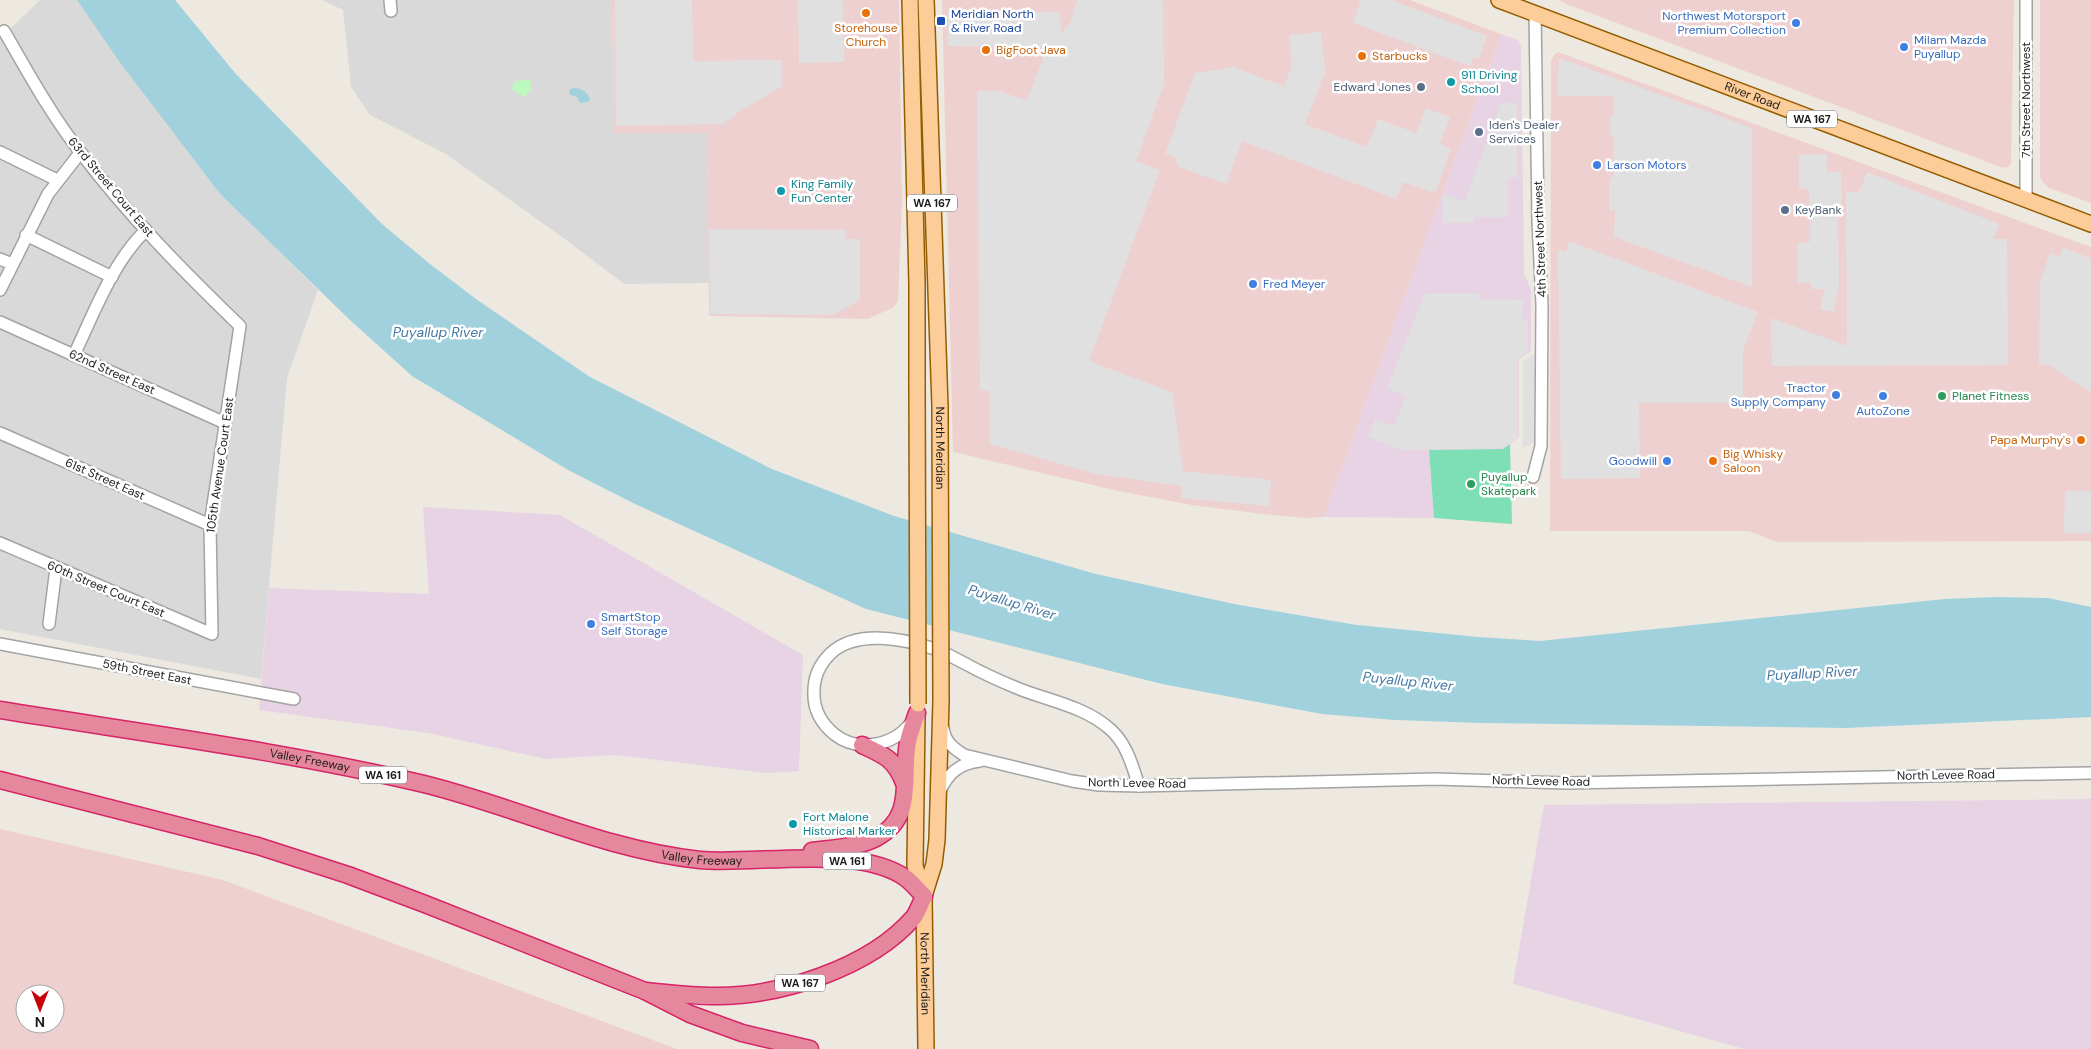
<svg xmlns="http://www.w3.org/2000/svg" width="2091" height="1049" font-family="'DM Sans',sans-serif">
<style>
.residential{fill:#dad9d9}
.commercial{fill:#efd0d0;fill-rule:evenodd}
.industrial{fill:#e7d3e4}
.park{fill:#bdf9bf}
.pitch{fill:#7edeb5}
.parking{fill:#e0e0e0}
.water{fill:#a1d1dc}
.lines{fill:none;stroke-linecap:round;stroke-linejoin:round}
.minor-casing{stroke:#a3a3a3;stroke-width:14}
.major-casing{stroke:#945d00;stroke-width:18}
.highway-casing{stroke:#d72368;stroke-width:19}
.minor{stroke:#fff;stroke-width:11}
.major{stroke:#fccd98;stroke-width:15}
.highway{stroke:#e6889d;stroke-width:16}
.major-bridge-casing{stroke:#945d00;stroke-width:18;stroke-linecap:butt}
.major-bridge{stroke:#fccd98;stroke-width:15}
.food-dot{fill:#e8710a;stroke:#fff;stroke-width:2}
.transit-dot{fill:#1a4fb4;stroke:#fff;stroke-width:2}
.shop-dot{fill:#3f7fe0;stroke:#fff;stroke-width:2}
.culture-dot{fill:#0f9aa8;stroke:#fff;stroke-width:2}
.service-dot{fill:#5c6f8a;stroke:#fff;stroke-width:2}
.leisure-dot{fill:#2e9e5b;stroke:#fff;stroke-width:2}
.labels{text-anchor:middle;dominant-baseline:central;stroke-width:5;stroke-linejoin:round;paint-order:stroke}
.shield{fill:#fff;stroke:#606060;stroke-width:1}
.shield-label{font-size:11px;font-weight:bold;fill:#1c1c1c}
.transit-label{font-size:12px;fill:#164399;stroke:#fff;text-anchor:start}
.shop-label{font-size:12px;fill:#366cbe;stroke:#fff;text-anchor:start}
.food-label{font-size:12px;fill:#c56008;stroke:#fff;text-anchor:start}
.culture-label{font-size:12px;fill:#0d838f;stroke:#fff;text-anchor:start}
.service-label{font-size:12px;fill:#4e5e75;stroke:#fff;text-anchor:start}
.street-label{font-size:12px;fill:#1c1c1c;stroke:#fff}
.leisure-label{font-size:12px;fill:#27864d;stroke:#fff;text-anchor:start}
.water-label{font-size:14px;font-style:italic;fill:#4679a3;stroke:#fff}
</style>
<rect width="100%" height="100%" fill="#ede9e1"/>
<g class="residential">
<polygon points="40,0 77,0 118,60 220,194 318,290 287,378 261,679 0,629 0,39"/>
<polygon points="322,0 612,0 614,133 707,133 709,283 624,284 566,240 446,154 370,115 351,87 343,10"/>
</g>
<g class="commercial">
<polygon points="612,0 899,0 902,203 898,301 894,307 868,319 709,316 707,133 614,133"/>
<polygon points="942,0 1410,0 1501,34 1324,517 1305,518 1263,514 1192,505 1118,491 953,452"/>
<polygon points="1559,0 2014,0 2011,163 2008,167 2003,168 1566,4"/>
<polygon points="2040,0 2091,0 2091,203 2049,188 2042,181 2040,176"/>
<polygon points="1558,52 2091,247 2091,541 1776,542 1749,531 1550,531 1551,61 1554,55"/>
<path d="M0 829 223 880 677 1049H0ZM25 994H55V1024H25Z"/>
</g>
<g class="industrial">
<polygon points="1501,34 1518,40 1521,46 1524,274 1531,289 1531,351 1519,359 1519,437 1503,449 1429,450 1434,518 1324,517"/>
<polygon points="423,507 560,515 803,655 799,771 767,773 615,755 546,759 428,733 259,710 269,588 429,594"/>
<polygon points="2091,799 2091,1049 1744,1049 1513,984 1544,805"/>
</g>
<polygon class="park" points="526,79 530,80 532,89 524,97 513,90 512,87 515,82"/>
<polygon class="pitch" points="1510,444 1512,524 1434,518 1429,450 1503,449"/>
<g class="parking">
<polygon points="615,0 692,0 693,61 782,60 782,86 742,110 723,124 616,126"/>
<polygon points="798,0 843,0 844,62 799,63"/>
<polygon points="1077,0 1163,0 1164,84 1136,161 1160,170 1089,361 1172,392 1183,471 1271,480 1269,506 1180,498 1182,486 1096,474 990,444 989,391 980,390 977,91 1000,91 1027,101 1047,47 948,46 948,12 1060,12 1061,33 1070,24"/>
<polygon points="1361,0 1391,0 1487,36 1479,59 1473,57 1470,66 1353,23"/>
<polygon points="1321,32 1325,72 1305,124 1367,147 1378,119 1416,133 1426,108 1450,117 1440,144 1451,149 1435,193 1403,182 1396,199 1242,141 1226,184 1177,166 1176,158 1165,154 1195,73 1233,67 1284,86 1292,66 1289,35"/>
<polygon points="1559,58 1752,128 1752,287 1614,237 1615,211 1609,210 1609,184 1614,173 1613,136 1610,135 1610,117 1614,116 1613,96 1557,96"/>
<polygon points="1501,103 1517,103 1517,177 1508,178 1508,217 1473,217 1473,223 1443,223 1443,194 1465,201"/>
<polygon points="1827,154 1827,172 1841,172 1842,218 1838,219 1839,288 1833,312 1820,309 1825,289 1811,289 1811,282 1798,283 1797,243 1810,242 1809,189 1799,189 1799,155"/>
<polygon points="1867,172 1999,224 1993,239 2007,239 2008,365 1772,366 1771,318 1847,346 1846,192 1859,192"/>
<polygon points="710,229 845,230 845,239 860,239 860,300 833,315 710,314"/>
<polygon points="1569,241 1758,312 1743,351 1743,403 1639,403 1640,478 1561,479 1558,250 1566,252"/>
<polygon points="2063,248 2091,258 2091,392 2049,365 2039,365 2040,282 2050,253 2059,257"/>
<polygon points="1425,293 1479,293 1480,299 1523,300 1523,319 1528,319 1528,352 1518,358 1518,437 1503,448 1401,450 1368,437 1375,419 1394,426 1406,396 1387,388"/>
<polygon points="1535,353 1535,442 1523,448 1523,361"/>
<polygon points="2065,491 2091,491 2091,533 2064,533"/>
</g>
<g class="water">
<polygon points="77,0 175,0 235,73 382,224 430,264 476,299 590,377 772,469 894,516 1096,574 1234,604 1357,625 1478,637 1540,641 1945,599 1996,597 2048,598 2091,607 2091,717 1845,728 1481,723 1395,720 1322,714 1162,684 866,609 635,504 568,470 412,376 351,321 220,194 118,60"/>
<path d="M573 88C581 88 587 91 590 99L588 102 580 103 577 97 570 95 569 90Z"/>
</g>
<g class="lines">
<defs>
<g id="minor">
<polyline points="390,0 391,11"/>
<polyline points="2026,0 2026,199"/>
<polyline points="0,152 57,180"/>
<polyline points="26,235 112,277"/>
<polyline points="0,259 12,264"/>
<polyline points="0,290 48,194 80,153"/>
<polyline points="0,322 225,423"/>
<path d="M74 355C94 313 112 263 146 230"/>
<polyline points="0,433 210,525"/>
<polyline points="1533,477 1541,446 1542,305 1538,220 1535,12"/>
<path d="M0 543 212 634 210 525 240 326C184 272 128 215 81 153 51 115 28 72 4 31"/>
<polyline points="49,624 56,568"/>
<polyline points="0,644 294,699"/>
<path d="M911 723C893 746 858 753 834 734 821 723 813 708 814 691 814 677 820 664 830 654 856 629 904 639 935 649 946 653 956 659 966 664 982 673 1000 681 1017 688 1049 701 1084 706 1110 729 1127 744 1132 765 1139 786"/>
<path d="M943 728C945 742 953 748 964 755L1072 781 1099 785 1139 786 1435 779 1567 783 2091 773"/>
<path d="M940 791C948 773 960 763 980 761"/>
</g>
<g id="major">
<polyline points="910,0 917,284 917,384"/>
<polyline points="926,0 940,406"/>
<path id="s1" d="M1499 0 2091 224"/>
<path id="s2" d="M917 717 915 866 924 896 926 1049"/>
<polyline points="924,896 934,864 937,840 941,701"/>
</g>
<g id="highway">
<path id="s3" d="M0 710C142 733 284 751 424 784 517 807 605 850 700 860 757 865 860 844 907 879 913 884 919 891 924 896 921 903 918 911 914 917 870 968 779 997 713 996 691 996 668 993 645 991"/>
<path d="M862 745C884 755 895 759 904 783"/>
<polyline points="0,780 258,846 348,875 425,904 645,991 690,1014 742,1033 810,1049"/>
<path d="M812 851C832 848 857 848 876 838 916 817 901 779 908 742 910 732 914 722 917 713"/>
</g>
</defs>
<use href="#minor" class="minor-casing"/>
<use href="#major" class="major-casing"/>
<use href="#highway" class="highway-casing"/>
<use href="#minor" class="minor"/>
<use href="#major" class="major"/>
<use href="#highway" class="highway"/>
<defs>
<g id="major-bridge">
<polyline points="917,384 918,704"/>
<path id="s4" d="M940 406 941 701"/>
</g>
</defs>
<use href="#major-bridge" class="major-bridge-casing"/>
<use href="#major-bridge" class="major-bridge"/>
</g>
<g class="food-dot">
<circle cx="866" cy="13" r="5"/>
<circle cx="986" cy="50" r="5"/>
<circle cx="1362" cy="56" r="5"/>
<circle cx="2081" cy="440" r="5"/>
<circle cx="1713" cy="461" r="5"/>
</g>
<rect class="transit-dot" x="936" y="16" width="10" height="10" rx="2.5"/>
<g class="shop-dot">
<circle cx="1796" cy="23" r="5"/>
<circle cx="1904" cy="47" r="5"/>
<circle cx="1597" cy="165" r="5"/>
<circle cx="1253" cy="284" r="5"/>
<circle cx="1836" cy="395" r="5"/>
<circle cx="1883" cy="396" r="5"/>
<circle cx="1667" cy="461" r="5"/>
<circle cx="591" cy="624" r="5"/>
</g>
<g class="culture-dot">
<circle cx="1451" cy="82" r="5"/>
<circle cx="781" cy="191" r="5"/>
<circle cx="793" cy="824" r="5"/>
</g>
<g class="service-dot">
<circle cx="1421" cy="87" r="5"/>
<circle cx="1479" cy="132" r="5"/>
<circle cx="1785" cy="210" r="5"/>
</g>
<g class="leisure-dot">
<circle cx="1942" cy="396" r="5"/>
<circle cx="1471" cy="484" r="5"/>
</g>
<g class="labels">
<g class="shield">
<rect x="1787" y="110.5" width="50" height="17" rx="4"/>
<rect x="907" y="194.5" width="50" height="17" rx="4"/>
<rect x="359" y="766.5" width="48" height="17" rx="4"/>
<rect x="823" y="852.5" width="48" height="17" rx="4"/>
<rect x="775" y="974.5" width="50" height="17" rx="4"/>
</g>
<g class="shield-label">
<text x="1812" y="119">WA 167</text>
<text x="932" y="203">WA 167</text>
<text x="383" y="775">WA 161</text>
<text x="847" y="861">WA 161</text>
<text x="800" y="983">WA 167</text>
</g>
<g class="transit-label">
<text x="951" y="14">Meridian North<tspan x="951" dy="14">&amp; River Road</tspan></text>
</g>
<g class="shop-label">
<text x="1786" y="16" text-anchor="end">Northwest Motorsport<tspan x="1786" dy="14">Premium Collection</tspan></text>
<text x="1914" y="40">Milam Mazda<tspan x="1914" dy="14">Puyallup</tspan></text>
<text x="1607" y="165">Larson Motors</text>
<text x="1263" y="284">Fred Meyer</text>
<text x="1826" y="388" text-anchor="end">Tractor<tspan x="1826" dy="14">Supply Company</tspan></text>
<text x="1883" y="411" text-anchor="middle">AutoZone</text>
<text x="1657" y="461" text-anchor="end">Goodwill</text>
<text x="601" y="617">SmartStop<tspan x="601" dy="14">Self Storage</tspan></text>
</g>
<g class="food-label">
<text x="866" y="28" text-anchor="middle">Storehouse<tspan x="866" dy="14">Church</tspan></text>
<text x="996" y="50">BigFoot Java</text>
<text x="1372" y="56">Starbucks</text>
<text x="2071" y="440" text-anchor="end">Papa Murphy's</text>
<text x="1723" y="454">Big Whisky<tspan x="1723" dy="14">Saloon</tspan></text>
</g>
<g class="culture-label">
<text x="1461" y="75">911 Driving<tspan x="1461" dy="14">School</tspan></text>
<text x="791" y="184">King Family<tspan x="791" dy="14">Fun Center</tspan></text>
<text x="803" y="817">Fort Malone<tspan x="803" dy="14">Historical Marker</tspan></text>
</g>
<g class="service-label">
<text x="1411" y="87" text-anchor="end">Edward Jones</text>
<text x="1489" y="125">Iden's Dealer<tspan x="1489" dy="14">Services</tspan></text>
<text x="1795" y="210">KeyBank</text>
</g>
<g class="street-label">
<text stroke="none"><textPath href="#s1" startOffset="271">River Road</textPath></text>
<text transform="translate(2026 100) rotate(-90)">7th Street Northwest</text>
<text transform="translate(111 187) rotate(50)">63rd Street Court East</text>
<text transform="translate(1540 239) rotate(-92)">4th Street Northwest</text>
<text transform="translate(112 372) rotate(24)">62nd Street East</text>
<text stroke="none"><textPath href="#s4" startOffset="42">North Meridian</textPath></text>
<text transform="translate(220 465) rotate(-82)">105th Avenue Court East</text>
<text transform="translate(105 479) rotate(24)">61st Street East</text>
<text transform="translate(106 589) rotate(23)">60th Street Court East</text>
<text transform="translate(147 672) rotate(11)">59th Street East</text>
<text stroke="none"><textPath href="#s3" startOffset="314">Valley Freeway</textPath></text>
<text transform="translate(1946 775) rotate(-1)">North Levee Road</text>
<text transform="translate(1541 781) rotate(1)">North Levee Road</text>
<text transform="translate(1137 783) rotate(1)">North Levee Road</text>
<text stroke="none"><textPath href="#s3" startOffset="719">Valley Freeway</textPath></text>
<text stroke="none"><textPath href="#s2" startOffset="258">North Meridian</textPath></text>
</g>
<g class="leisure-label">
<text x="1952" y="396">Planet Fitness</text>
<text x="1481" y="477">Puyallup<tspan x="1481" dy="14">Skatepark</tspan></text>
</g>
<g class="water-label">
<text x="438" y="332">Puyallup River</text>
<text transform="translate(1012 602) rotate(17)">Puyallup River</text>
<text transform="translate(1812 673) rotate(-3)">Puyallup River</text>
<text transform="translate(1408 681) rotate(6)">Puyallup River</text>
</g>
</g>
<g transform="translate(40 1009) rotate(180)"><circle r="24" fill="#ffffff" stroke="#a4a4a4"/>
<path d="M0-4L9 19L0 12L-9 19Z" fill="#c80008"/>
<text y="-8" font-size="14" font-weight="bold" text-anchor="middle" fill="#1c1c1c">N</text>
</g>
</svg>
